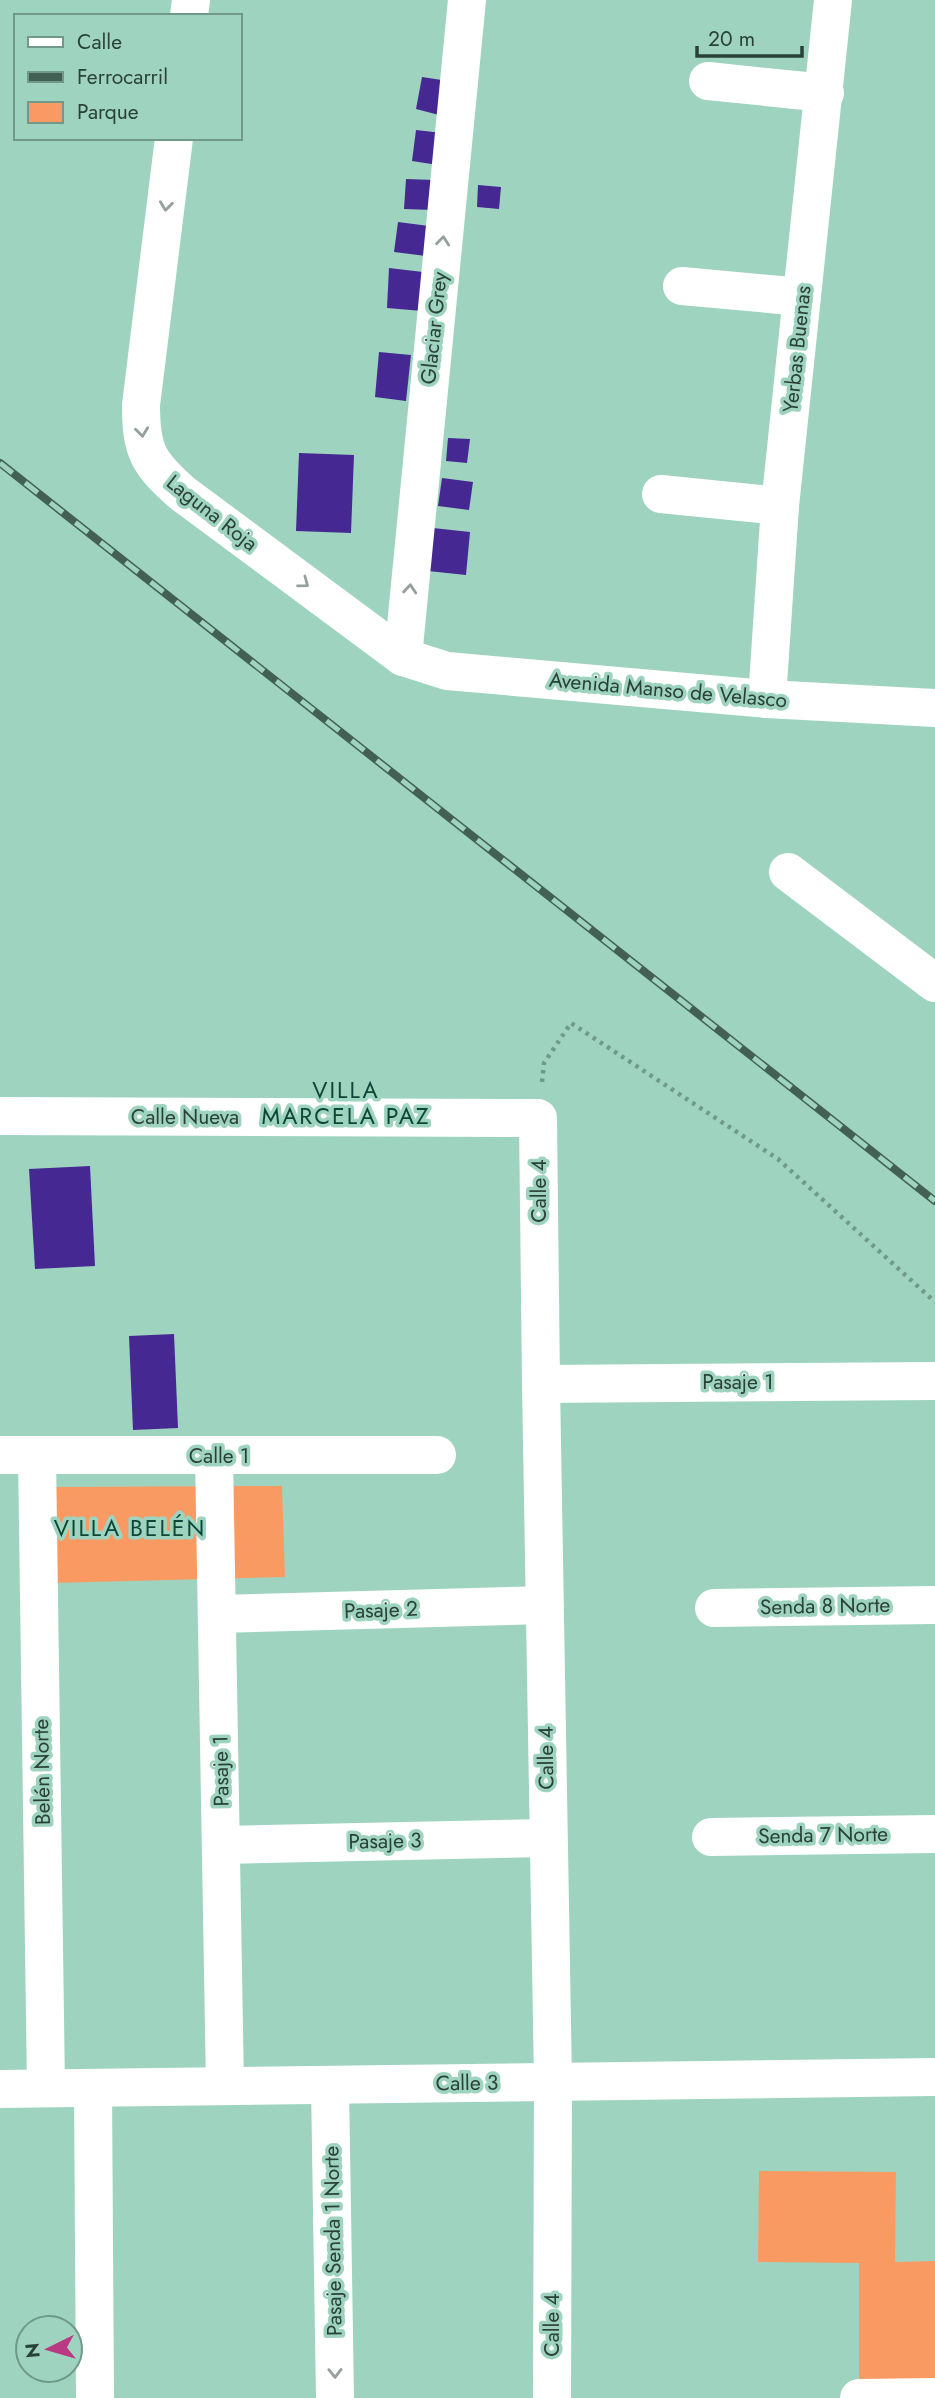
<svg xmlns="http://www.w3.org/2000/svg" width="935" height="2398" font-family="Jost,sans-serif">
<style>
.green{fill:#fa9a63}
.building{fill:#462892}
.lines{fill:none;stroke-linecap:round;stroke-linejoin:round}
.path{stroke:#709a8a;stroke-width:4.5;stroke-dasharray:3.5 5;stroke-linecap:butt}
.minor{stroke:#fff;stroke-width:38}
.tertiary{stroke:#fff;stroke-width:38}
.rail-casing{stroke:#436055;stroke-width:8}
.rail{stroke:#9ed4bf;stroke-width:5;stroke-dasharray:16;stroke-linecap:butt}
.oneway{stroke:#94a09c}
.labels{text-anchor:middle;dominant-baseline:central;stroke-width:7;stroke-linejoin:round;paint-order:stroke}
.street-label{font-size:21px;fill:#2a4138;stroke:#9ed4bf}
.neighbourhood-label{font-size:23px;letter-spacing:2px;fill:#0d4636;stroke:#9ed4bf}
</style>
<rect width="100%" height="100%" fill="#9ed4bf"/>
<g class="green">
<polygon points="282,1486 285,1577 53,1583 50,1487"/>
<polygon points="759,2171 896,2172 895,2262 935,2261 935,2383 859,2383 859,2263 758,2262"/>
</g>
<g class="building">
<polygon points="422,77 448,81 439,115 416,109"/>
<polygon points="416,130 442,133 438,165 412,161"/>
<polygon points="406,179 434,180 433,210 404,209"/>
<polygon points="478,185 501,187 499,209 477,207"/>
<polygon points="398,222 429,226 426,256 394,252"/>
<polygon points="389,268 423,272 422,311 387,308"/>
<polygon points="379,352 411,355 406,401 375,397"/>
<polygon points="448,438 470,439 467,463 446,461"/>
<polygon points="299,453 354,455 351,533 296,531"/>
<polygon points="442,478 473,482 469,510 438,506"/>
<polygon points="433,528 470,532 466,575 428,571"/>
<polygon points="90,1166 95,1266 35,1269 29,1169"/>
<polygon points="174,1334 178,1428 133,1430 129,1336"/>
</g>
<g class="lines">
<polyline class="path" points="542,1082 544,1063 571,1023 778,1159 935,1302"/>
<g class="minor">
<polyline points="189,16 191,0"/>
<polyline points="708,81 825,93"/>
<path d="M174 138 141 405C141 451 148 463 182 493L403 657 447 671 767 699 935 708"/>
<polyline points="682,286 802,297"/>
<polyline points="661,494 780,506"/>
<polyline points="403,657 467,0"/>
<polyline points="767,699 780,506 833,0"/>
<polyline points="788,872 935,983"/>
<polyline points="0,1116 538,1118 541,1384 553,2081 552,2398"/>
<polyline points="541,1384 935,1381"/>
<polyline points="0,1455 437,1455"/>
<polyline points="37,1456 46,2088"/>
<polyline points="214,1456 225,2086"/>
<polyline points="714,1608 935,1605"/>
<polyline points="217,1614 544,1605"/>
<polyline points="711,1837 935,1834"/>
<polyline points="222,1845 548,1838"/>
<polyline points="330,2085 335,2398"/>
<polyline points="93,2088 95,2398"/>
<polyline points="859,2398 935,2397"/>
</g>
<polyline class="tertiary" points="0,2089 935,2077"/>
<defs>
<polyline id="rail" points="0,463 935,1201"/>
</defs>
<use href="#rail" class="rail-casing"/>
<use href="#rail" class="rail"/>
</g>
<defs><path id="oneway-chevron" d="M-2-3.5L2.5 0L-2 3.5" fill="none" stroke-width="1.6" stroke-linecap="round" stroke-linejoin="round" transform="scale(1.75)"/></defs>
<g class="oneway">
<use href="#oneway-chevron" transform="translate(166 206) rotate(97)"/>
<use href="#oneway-chevron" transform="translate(443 241) rotate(-84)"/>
<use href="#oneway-chevron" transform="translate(142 432) rotate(83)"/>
<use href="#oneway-chevron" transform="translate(304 583) rotate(37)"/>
<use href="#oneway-chevron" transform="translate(410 589) rotate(-85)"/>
<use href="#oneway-chevron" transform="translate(335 2373) rotate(89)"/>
</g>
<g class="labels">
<g class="street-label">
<text transform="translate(434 328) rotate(-84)">Glaciar Grey</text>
<text transform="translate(797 349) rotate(-84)">Yerbas Buenas</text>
<text transform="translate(212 513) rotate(38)">Laguna Roja</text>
<text transform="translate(668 690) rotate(5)">Avenida Manso de Velasco</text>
<text x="185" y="1117">Calle Nueva</text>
<text transform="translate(539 1191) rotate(-90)">Calle 4</text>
<text x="738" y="1382">Pasaje 1</text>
<text x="219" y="1456">Calle 1</text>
<text transform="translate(825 1606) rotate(-1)">Senda 8 Norte</text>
<text transform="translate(381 1610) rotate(-2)">Pasaje 2</text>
<text transform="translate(546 1758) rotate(-91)">Calle 4</text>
<text transform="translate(221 1771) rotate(-91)">Pasaje 1</text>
<text transform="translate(42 1772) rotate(-91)">Belén Norte</text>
<text transform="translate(823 1835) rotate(-1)">Senda 7 Norte</text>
<text transform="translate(385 1841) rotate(-1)">Pasaje 3</text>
<text transform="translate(467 2083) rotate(-1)">Calle 3</text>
<text transform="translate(333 2241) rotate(-91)">Pasaje Senda 1 Norte</text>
<text transform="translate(552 2325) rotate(-90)">Calle 4</text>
</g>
<g class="neighbourhood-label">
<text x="346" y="1090">VILLA<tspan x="346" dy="26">MARCELA PAZ</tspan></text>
<text x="130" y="1528">VILLA BELÉN</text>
</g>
</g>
<rect x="14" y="14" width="228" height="126" fill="#9ed4bf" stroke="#709989" stroke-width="2"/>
<rect x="28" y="37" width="35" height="10" fill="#ffffff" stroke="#709989" stroke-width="2"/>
<text x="77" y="49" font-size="21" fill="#2a4138">Calle</text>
<rect x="28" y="72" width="35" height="10" fill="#436055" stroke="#709989" stroke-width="2"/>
<text x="77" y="84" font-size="21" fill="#2a4138">Ferrocarril</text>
<rect x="28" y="102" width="35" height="21" fill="#fa9a63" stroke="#709989" stroke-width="2"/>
<text x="77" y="119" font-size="21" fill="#2a4138">Parque</text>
<g transform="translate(49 2349) rotate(265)"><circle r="33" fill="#9ed4bf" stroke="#709989" stroke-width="2"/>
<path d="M0-5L12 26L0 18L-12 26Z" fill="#ba3983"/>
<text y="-10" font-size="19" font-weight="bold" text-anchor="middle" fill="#2a4138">N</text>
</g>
<path d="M697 46v10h105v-10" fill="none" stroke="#2a4138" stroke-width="3.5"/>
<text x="708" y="46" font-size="21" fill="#2a4138" stroke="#9ed4bf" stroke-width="5" paint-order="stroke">20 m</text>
</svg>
